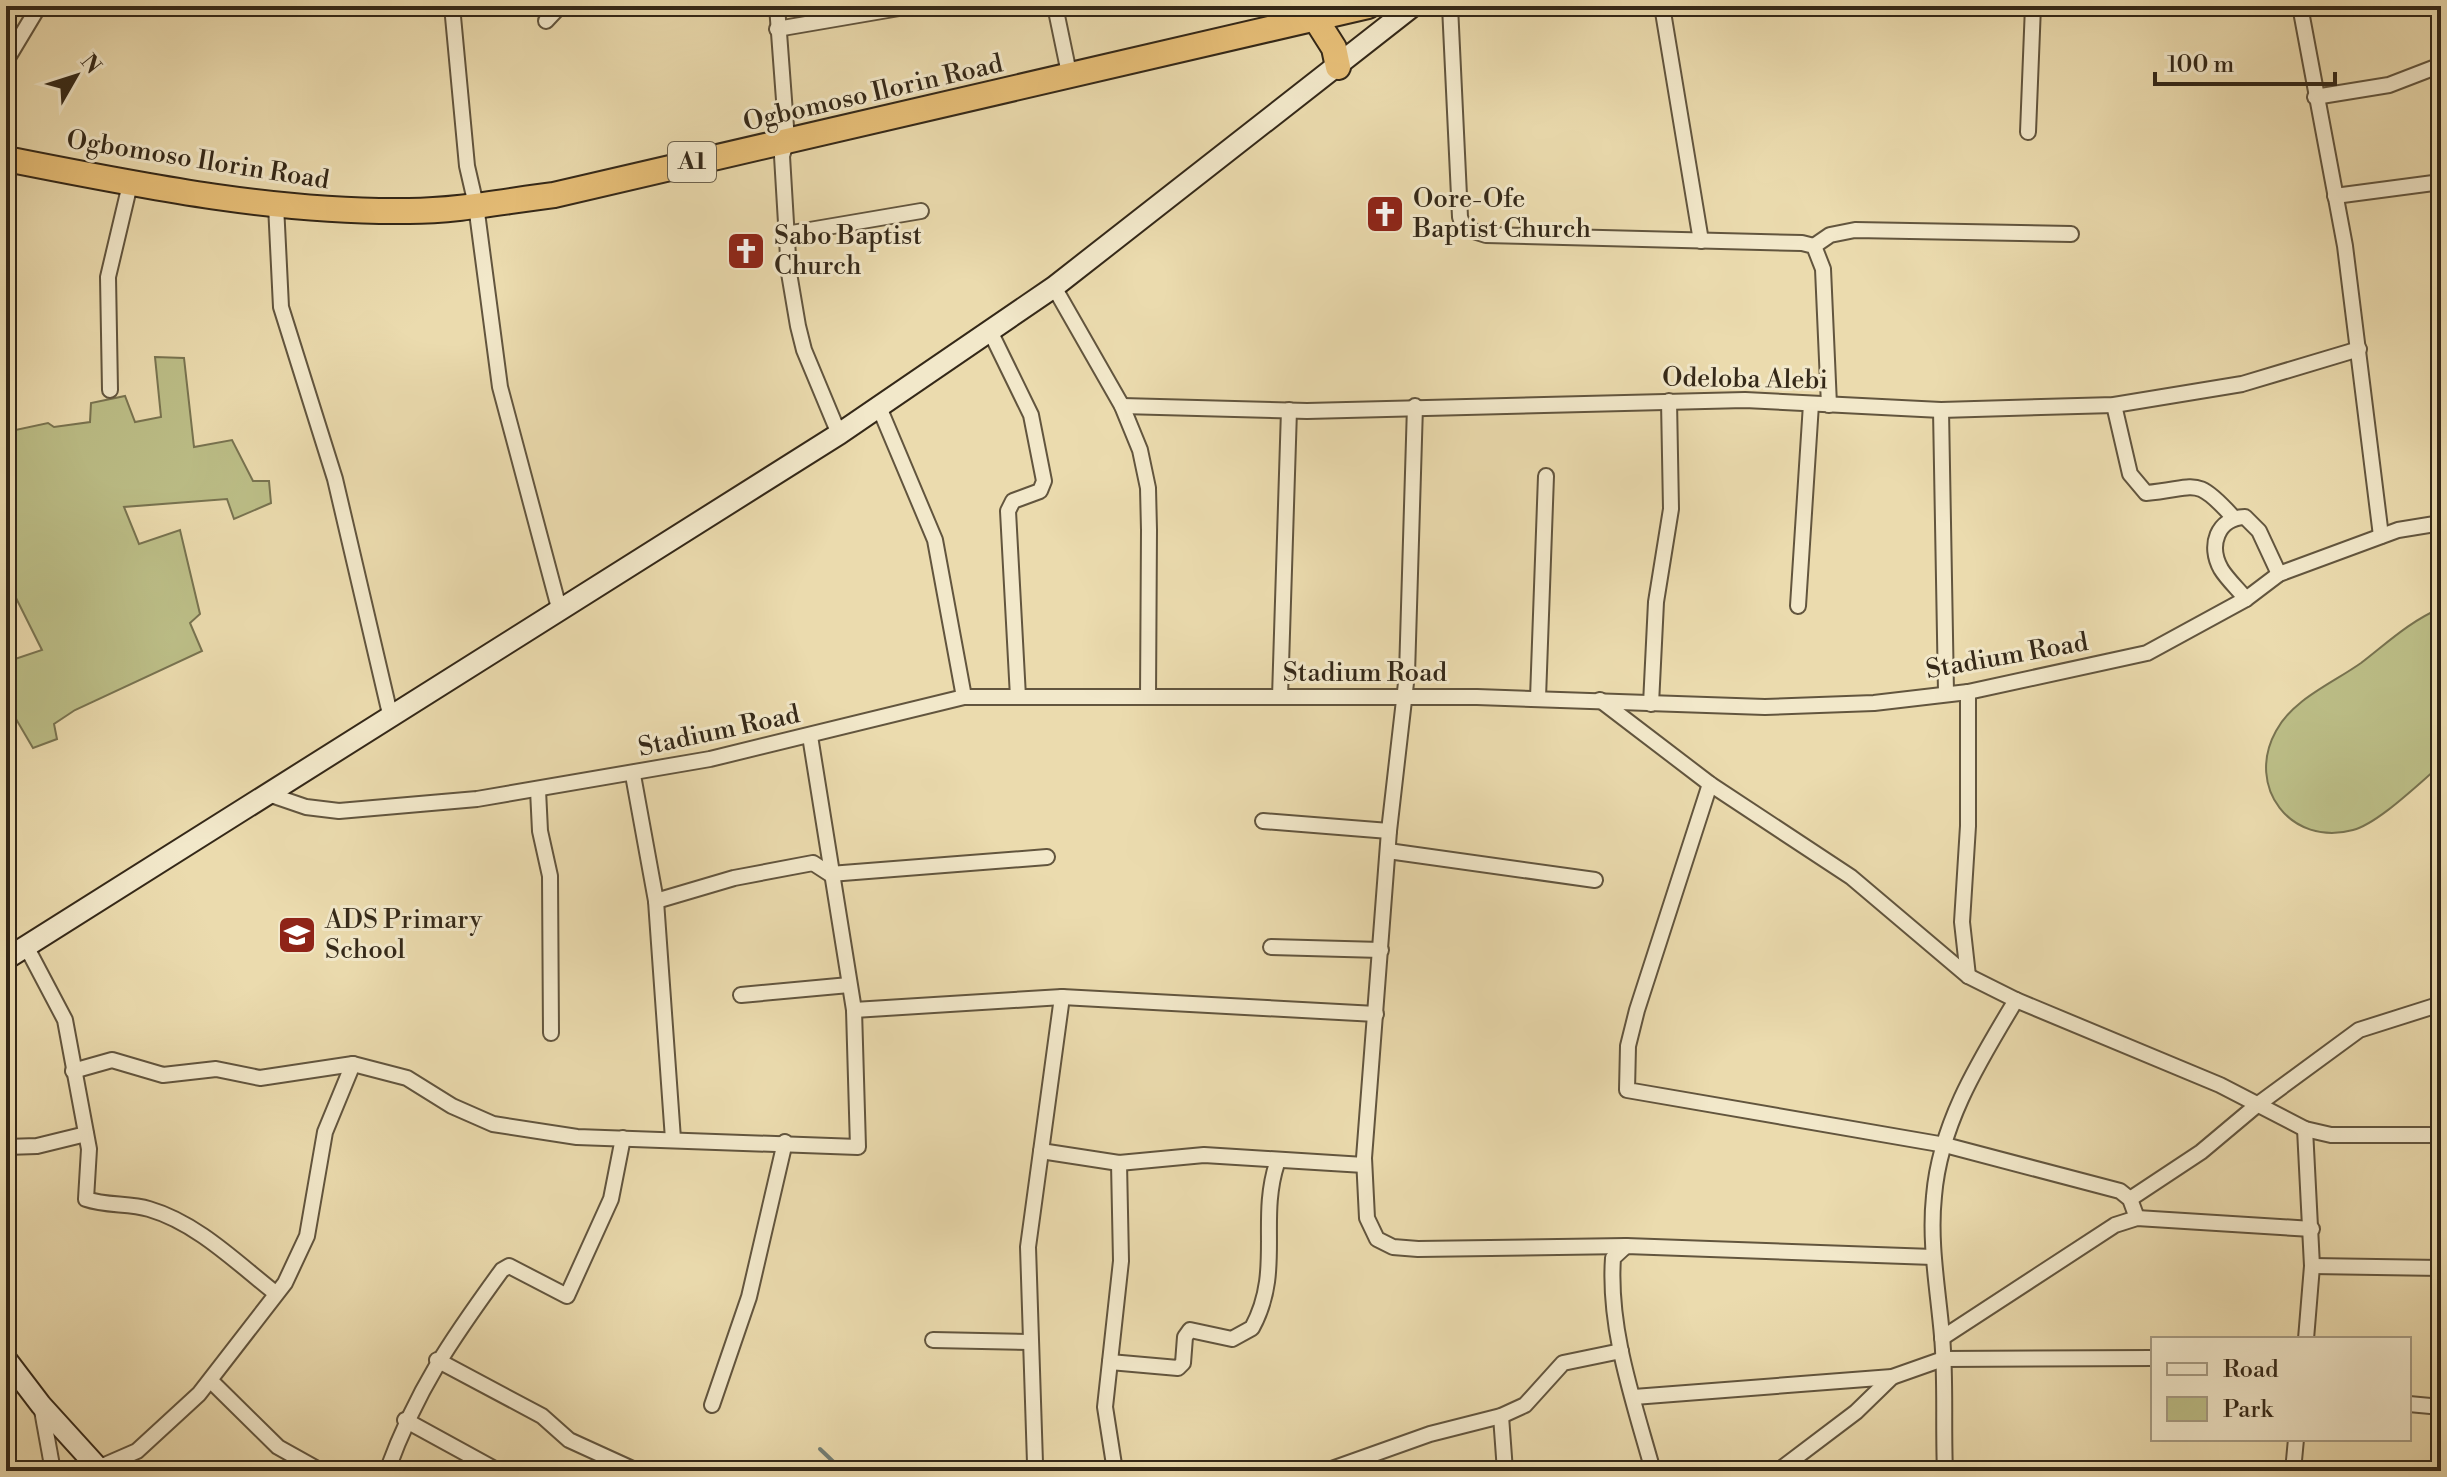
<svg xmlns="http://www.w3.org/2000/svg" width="2447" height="1477" font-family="'Libre Bodoni',serif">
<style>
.green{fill:#bcbe87;stroke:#787350;stroke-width:2}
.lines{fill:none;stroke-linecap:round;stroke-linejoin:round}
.stream{stroke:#727f76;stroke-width:4}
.street-casing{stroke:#62553e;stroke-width:18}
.secondary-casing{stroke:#342818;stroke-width:24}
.highway-casing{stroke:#342818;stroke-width:28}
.street{stroke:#f2e8ca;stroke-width:14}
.secondary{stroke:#f2e8ca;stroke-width:20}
.highway{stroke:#e6be77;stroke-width:24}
.labels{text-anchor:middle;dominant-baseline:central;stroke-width:6;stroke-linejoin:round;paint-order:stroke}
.shield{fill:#f2e8ca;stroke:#6d624d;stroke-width:2}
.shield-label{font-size:24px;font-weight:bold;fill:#342818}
.street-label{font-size:26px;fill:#342818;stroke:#f2e8ca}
.poi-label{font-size:26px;fill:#342818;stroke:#f2e8ca;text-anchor:start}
</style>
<rect width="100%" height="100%" fill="#ebdbae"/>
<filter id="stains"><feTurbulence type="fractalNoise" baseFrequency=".0025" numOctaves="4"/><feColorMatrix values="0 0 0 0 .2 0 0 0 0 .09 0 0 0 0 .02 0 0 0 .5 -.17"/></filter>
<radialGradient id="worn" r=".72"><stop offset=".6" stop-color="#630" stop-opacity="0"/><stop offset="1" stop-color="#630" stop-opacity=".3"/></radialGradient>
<g class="green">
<polygon points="155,357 184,358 194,447 232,440 253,481 269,481 271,503 234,519 227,499 124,507 139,544 180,530 200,614 190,623 202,651 75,710 54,724 57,739 33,748 6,702 6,662 42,650 6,578 6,432 48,423 54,427 90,422 91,403 125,396 135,422 161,417"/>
<path d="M2441 608V765C2419 783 2379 823 2353 830 2291 847 2245 787 2276 731 2293 699 2333 683 2361 663 2387 643 2410 621 2441 608Z"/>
</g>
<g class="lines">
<polyline class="stream" points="820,1449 843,1471"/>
<defs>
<g id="street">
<polyline points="452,6 467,166 476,205 500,387 559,608"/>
<polyline points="777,6 787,140 782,156 789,273 798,326 804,350 839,434"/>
<polyline points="1055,6 1070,78"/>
<polyline points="1450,6 1460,217 1464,228 1486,235 1802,243 1814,246 1823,269 1829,405"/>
<polyline points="1662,6 1701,241"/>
<polyline points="2300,6 2345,246 2381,536"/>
<polyline points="546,21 560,6"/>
<polyline points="777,29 911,6"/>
<polyline points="6,61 39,6"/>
<polyline points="2315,97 2389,85 2441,65"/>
<polyline points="2028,132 2033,6"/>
<polyline points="2335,196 2441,182"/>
<polyline points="276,205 281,307 335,479 390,714"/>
<polyline points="786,234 921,211"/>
<polyline points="1814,246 1830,235 1855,230 2071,234"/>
<polyline points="1054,287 1122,406 1140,450 1148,488 1149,530 1148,697"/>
<polyline points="990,331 1031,415 1044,481 1040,491 1013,501 1008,511 1018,697"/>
<polyline points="110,390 108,277 131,180"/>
<path d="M2114 405 2130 474 2146 493C2197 489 2194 474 2233 517"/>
<polyline points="1122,406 1307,411 1745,400 1941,410 2114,405 2242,384 2359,349"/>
<polyline points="1415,406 1407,674 1389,831 1364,1158 1367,1218 1377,1239 1393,1247 1418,1249 1626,1246 1933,1257"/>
<polyline points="879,407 935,540 964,697"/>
<polyline points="1941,410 1946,692"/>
<path d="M2246 599C2238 589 2227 579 2221 569 2208 546 2217 518 2245 517L2259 531 2279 574"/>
<polyline points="1798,606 1811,404"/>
<polyline points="1968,692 1968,826 1962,922 1968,976"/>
<polyline points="1280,697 1289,410"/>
<polyline points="1538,698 1546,476"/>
<polyline points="1600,700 1710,784 1851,877 1968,976 2016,1000 2220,1085 2305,1129 2331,1135 2441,1135"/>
<polyline points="1651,704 1656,602 1671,509 1669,401"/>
<polyline points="633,775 656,901 673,1139"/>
<polyline points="1710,784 1637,1010 1628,1046 1627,1090 1945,1145 2120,1191 2130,1199 2137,1218"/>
<polyline points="538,790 540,831 550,876 551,1033"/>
<polyline points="268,794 306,807 339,811 477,799 710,759 964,697 1477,697 1765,707 1874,703 1968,692 2147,653 2246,599 2279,574 2398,530 2441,523"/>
<polyline points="1263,821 1389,831"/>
<polyline points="1388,851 1595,880"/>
<polyline points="656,901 734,878 813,863 830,874 1047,857"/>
<path d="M26 946 65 1020 89 1149 86 1199C106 1206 129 1203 149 1209 197 1223 236 1262 274 1292"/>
<polyline points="1271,947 1381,950"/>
<polyline points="741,995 849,985"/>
<polyline points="854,1010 1062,997 1376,1014"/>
<polyline points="73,1071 112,1060 163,1075 216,1069 260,1078 353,1064 407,1078 452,1106 493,1124 577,1137 858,1147 854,1010 810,736"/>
<polyline points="2305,1129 2312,1266 2306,1339"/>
<polyline points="6,1147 37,1146 86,1134"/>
<polyline points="1041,1151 1119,1163 1204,1155 1364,1165"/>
<polyline points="2130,1199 2201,1152 2257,1105 2359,1030 2441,1004"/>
<path d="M1626 1246 1613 1258C1608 1330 1634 1402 1653 1471"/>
<polyline points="2312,1266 2441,1268"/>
<polyline points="1942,1338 2115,1225 2137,1218 2312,1229"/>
<polyline points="933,1340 1029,1342"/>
<polyline points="437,1360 542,1416 569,1440 637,1471"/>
<path d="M1110 1362 1178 1368 1183 1363 1185 1337 1190 1330 1232 1339 1252 1328C1283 1271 1258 1221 1277 1163"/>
<polyline points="211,1381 278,1447 321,1471"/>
<polyline points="1634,1397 1892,1377 1943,1359 2153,1358"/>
<polyline points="2409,1404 2441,1407"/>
<polyline points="41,1405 53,1471"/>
<polyline points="712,1405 749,1297 785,1142"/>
<polyline points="1501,1416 1505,1471"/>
<polyline points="405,1420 498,1471"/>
<polyline points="1035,1463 1028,1247 1062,997"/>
<polyline points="98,1468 137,1451 199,1394 285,1283 307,1236 325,1132 353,1064"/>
<path d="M387 1471C417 1389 451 1340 502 1270L509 1266 567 1296 611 1199 623 1138"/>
<polyline points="1115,1471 1105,1407 1121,1261 1119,1163"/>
<polyline points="1326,1471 1430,1434 1501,1416 1525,1405 1563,1363 1621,1351"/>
<polyline points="1778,1471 1856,1412 1892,1377"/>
<path d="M1945 1471C1943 1426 1946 1381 1942 1336 1938 1289 1929 1243 1934 1196 1940 1123 1980 1060 2016 1000"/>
<polyline points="2293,1471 2296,1439"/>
</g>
<g id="secondary">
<polyline points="6,959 839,434 1054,287 1413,6"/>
<polyline points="6,1359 41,1405 101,1471"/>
</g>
<g id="highway">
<polyline points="1315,18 1334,48 1338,67"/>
<path d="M6 159C138 185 274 213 409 211 457 211 506 201 554 195L1368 6"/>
</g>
</defs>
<use href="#street" class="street-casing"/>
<use href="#secondary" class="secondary-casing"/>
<use href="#highway" class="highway-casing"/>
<use href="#street" class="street"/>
<use href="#secondary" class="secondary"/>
<use href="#highway" class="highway"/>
</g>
<defs>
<symbol id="church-square" viewBox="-11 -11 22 22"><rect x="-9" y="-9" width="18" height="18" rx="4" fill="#8f2418" stroke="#f2e8ca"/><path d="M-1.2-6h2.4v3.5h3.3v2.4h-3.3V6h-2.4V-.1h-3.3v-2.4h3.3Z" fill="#fff"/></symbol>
<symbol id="school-square" viewBox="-11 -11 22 22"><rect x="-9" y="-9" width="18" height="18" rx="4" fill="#8f2418" stroke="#f2e8ca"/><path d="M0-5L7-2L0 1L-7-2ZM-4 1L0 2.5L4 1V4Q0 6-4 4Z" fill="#fff"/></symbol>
</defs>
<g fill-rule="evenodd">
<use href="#church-square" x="1363" y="192" width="44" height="44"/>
<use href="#church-square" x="724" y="229" width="44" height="44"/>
<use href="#school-square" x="275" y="913" width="44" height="44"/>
</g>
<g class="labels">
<rect class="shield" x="668" y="142" width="48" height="40" rx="6"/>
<g class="shield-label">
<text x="692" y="162">A1</text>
</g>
<g class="street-label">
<text transform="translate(873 93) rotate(-13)">Ogbomoso Ilorin Road</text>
<text transform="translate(198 160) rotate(9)">Ogbomoso Ilorin Road</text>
<text transform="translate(1745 379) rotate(1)">Odeloba Alebi</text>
<text transform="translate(2007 656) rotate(-10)">Stadium Road</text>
<text x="1365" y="673">Stadium Road</text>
<text transform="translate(719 731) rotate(-12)">Stadium Road</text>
</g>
<g class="poi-label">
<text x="1413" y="199">Oore-Ofe<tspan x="1413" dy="30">Baptist Church</tspan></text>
<text x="774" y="236">Sabo Baptist<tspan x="774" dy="30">Church</tspan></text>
<text x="325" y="920">ADS Primary<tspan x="325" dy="30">School</tspan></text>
</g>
</g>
<rect width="2447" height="1477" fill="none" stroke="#ebdbae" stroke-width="32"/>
<rect x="8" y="8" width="2431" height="1461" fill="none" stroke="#342818" stroke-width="4"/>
<rect x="16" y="16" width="2415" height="1445" fill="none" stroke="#342818" stroke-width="2"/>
<rect x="2151" y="1337" width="260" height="104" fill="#f2e8ca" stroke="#a69b83" stroke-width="2"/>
<rect x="2167" y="1363" width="40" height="12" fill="#f2e8ca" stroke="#a69b83" stroke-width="2"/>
<text x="2223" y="1377" font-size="24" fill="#342818">Road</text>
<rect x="2167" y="1397" width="40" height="24" fill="#bcbe87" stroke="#a69b83" stroke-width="2"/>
<text x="2223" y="1417" font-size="24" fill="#342818">Park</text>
<g transform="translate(76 76) rotate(51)" stroke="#f2e8ca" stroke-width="6" paint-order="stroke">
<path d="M0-6L14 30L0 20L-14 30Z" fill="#342818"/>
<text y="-12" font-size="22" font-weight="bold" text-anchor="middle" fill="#342818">N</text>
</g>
<path d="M2155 72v12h180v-12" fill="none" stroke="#342818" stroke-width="4"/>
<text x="2167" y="72" font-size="24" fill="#342818" stroke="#f2e8ca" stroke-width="6" paint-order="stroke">100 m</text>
<rect width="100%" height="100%" filter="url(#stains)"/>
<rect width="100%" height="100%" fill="url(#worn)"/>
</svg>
